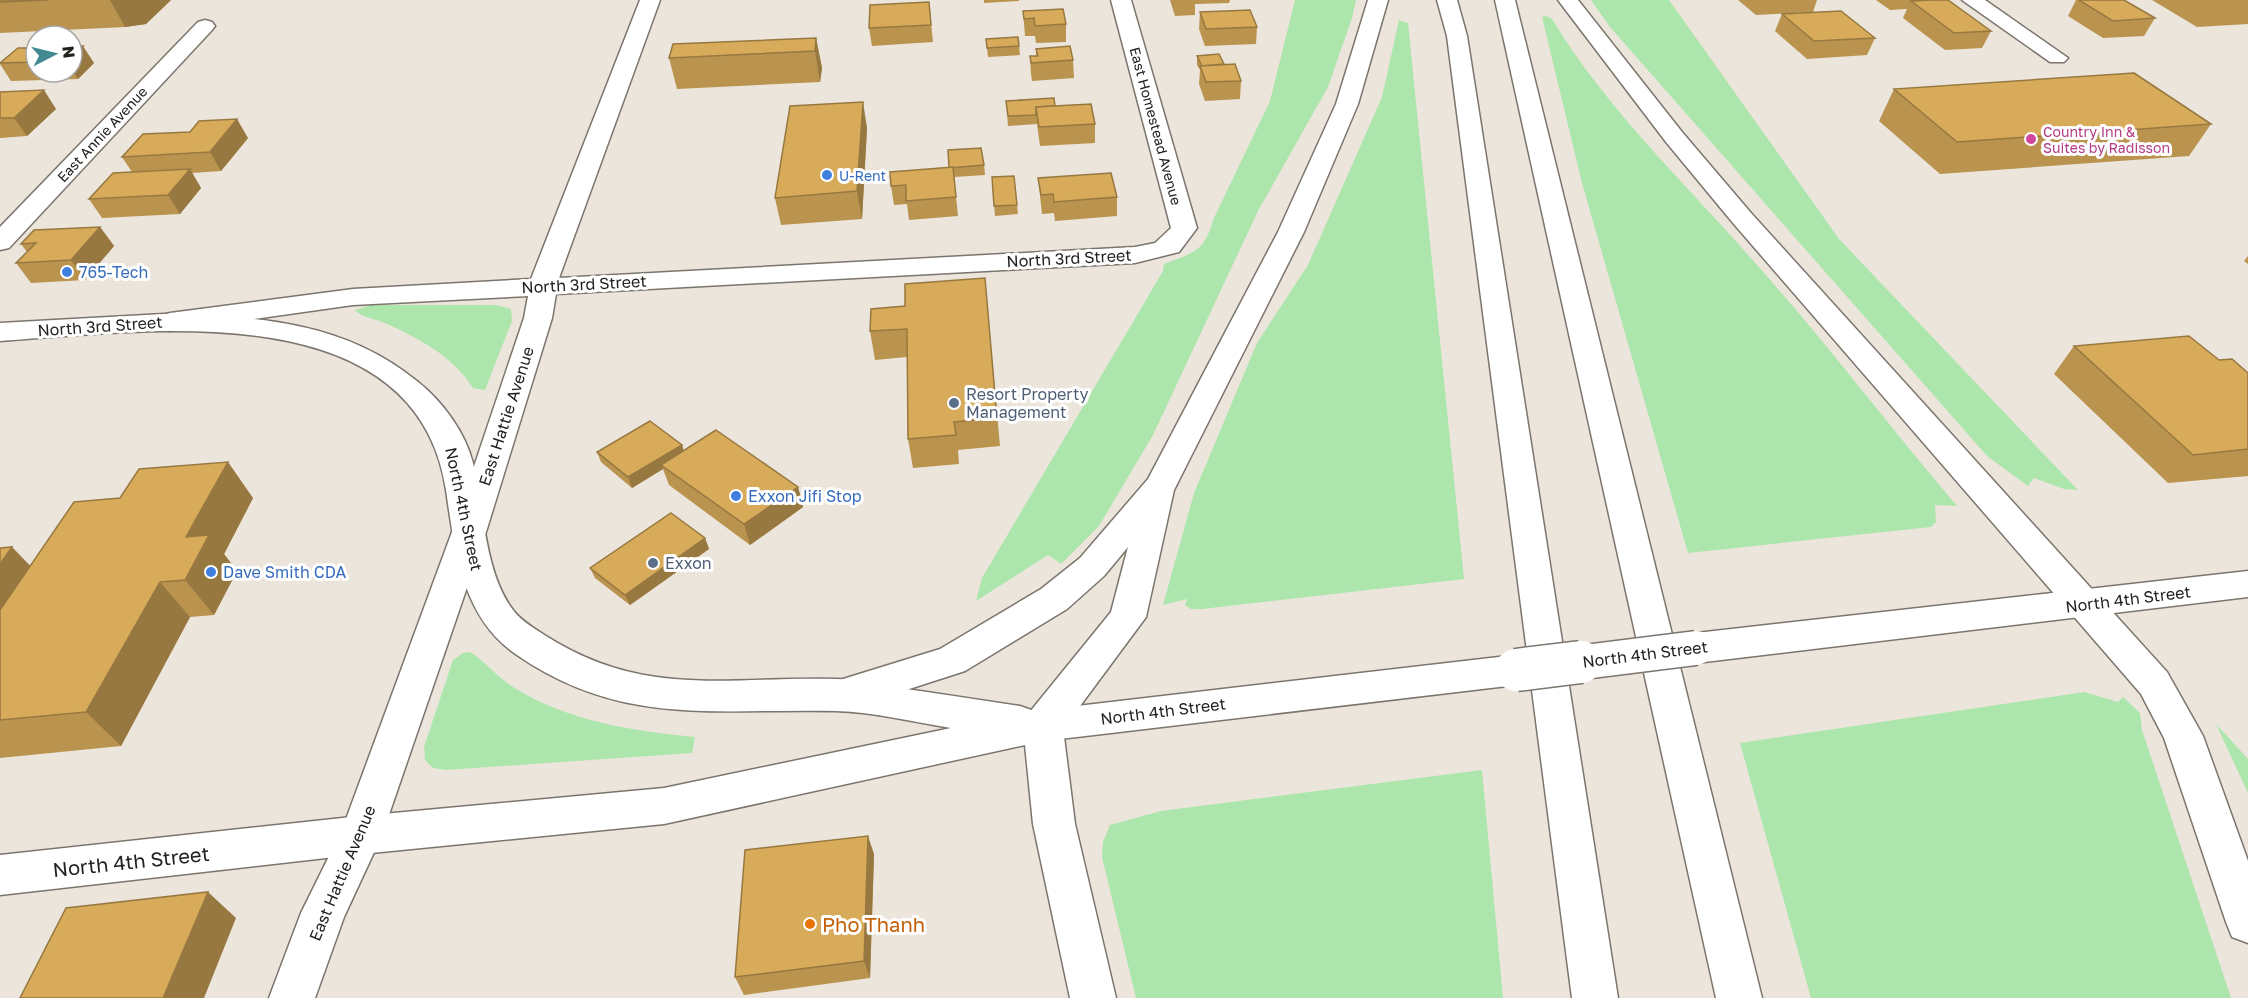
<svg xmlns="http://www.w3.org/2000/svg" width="2248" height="998" font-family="'Golos Text',sans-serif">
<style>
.green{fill:#ade6ac}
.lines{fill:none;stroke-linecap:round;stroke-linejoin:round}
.minor-casing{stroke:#7b756d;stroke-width:3}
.major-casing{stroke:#7b756d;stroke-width:3}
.highway-casing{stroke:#7b756d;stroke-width:3}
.minor{fill:#fff;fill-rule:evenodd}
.major{fill:#fff;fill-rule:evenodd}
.highway{fill:#fff;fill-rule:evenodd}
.major-bridge-far1-casing{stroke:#7b756d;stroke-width:37;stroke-linecap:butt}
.major-bridge-casing{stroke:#7b756d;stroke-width:45;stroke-linecap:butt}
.major-bridge-far1{stroke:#fff;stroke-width:34}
.major-bridge{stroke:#fff;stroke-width:42}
.wall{fill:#ba934e}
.shaded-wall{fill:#977840}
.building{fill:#d8ab5b;stroke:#977840;stroke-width:1.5}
.hotel-dot{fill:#d1479c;stroke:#fff;stroke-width:2}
.shop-dot{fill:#3f7fe0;stroke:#fff;stroke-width:2}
.service-dot{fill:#5c6f8a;stroke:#fff;stroke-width:2}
.food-dot{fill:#e8710a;stroke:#fff;stroke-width:2}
.labels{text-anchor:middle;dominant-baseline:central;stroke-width:6;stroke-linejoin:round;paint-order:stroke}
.far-street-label{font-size:14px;fill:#23211e;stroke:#fff}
.far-hotel-label{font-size:14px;fill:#b23c85;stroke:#fff;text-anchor:start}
.far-shop-label{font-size:14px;fill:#366cbe;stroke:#fff;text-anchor:start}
.street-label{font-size:16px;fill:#23211e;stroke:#fff}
.shop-label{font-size:16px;fill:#366cbe;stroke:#fff;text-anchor:start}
.service-label{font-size:16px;fill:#4e5e75;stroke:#fff;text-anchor:start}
.near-street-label{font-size:20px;fill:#23211e;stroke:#fff}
.near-food-label{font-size:20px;fill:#c56008;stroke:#fff;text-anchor:start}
</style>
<rect width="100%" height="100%" fill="#ebe5db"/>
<g class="green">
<path d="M1295 0H1356L1352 18 1328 87 1258 211 1153 435 1099 526 1061 564 1048 555 976 601 982 578 1163 271 1164 264C1192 253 1205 252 1213 220L1270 101Z"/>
<polygon points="1591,0 1669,0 1839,239 2078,490 2064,489 2034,478 2028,486 1987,456 1610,27"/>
<path d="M1546 16 1552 19C1606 108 1681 179 1750 257 1822 337 1887 424 1957 506L1935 505 1936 522 1931 527 1688 553 1582 183 1542 17Z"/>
<polygon points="1399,20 1408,23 1464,579 1202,609 1191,609 1185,605 1187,599 1163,605 1194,493 1257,343 1308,265 1382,97"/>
<path d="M372 305H496L511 309 512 321 485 390 473 388C453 356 418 338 385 323 375 319 362 317 355 310Z"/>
<path d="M470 652C485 661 497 677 513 687 567 721 632 731 695 737L692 753 446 770 433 768 425 760 424 747 453 660 463 653Z"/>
<polygon points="2084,692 2118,702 2123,697 2140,713 2142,730 2231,998 1811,998 1740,743"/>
<polygon points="2216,724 2248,759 2248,793"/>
<polygon points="1482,770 1503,998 1136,998 1102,857 1103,842 1110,825 1161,811"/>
</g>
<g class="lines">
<defs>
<g id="minor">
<polygon points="640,0 660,0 559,278 1135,247 1155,243 1171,228 1111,0 1131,0 1197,228 1179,252 1135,263 556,294 552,318 486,532 382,835 344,917 315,998 269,998 301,913 342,830 452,532 524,318 528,296 353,305 170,331 160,328 156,322 160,316 170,313 353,289 531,279"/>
<polygon points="1962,0 1985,0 2068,58 2064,62 2050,62"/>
<polygon points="205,20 212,22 215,26 212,30 9,248 0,250 0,227 198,22"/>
</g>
<g id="major">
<path d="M164 314C256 316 345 321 418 382 443 402 465 432 473 463 484 508 484 572 513 610 521 621 535 629 546 636 645 699 728 676 837 679 858 680 879 685 900 688 940 694 980 700 1020 706L1034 711 1516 655 1529 659 1535 670 1529 681 1516 685 1043 741 664 824 361 854 0 895V855L361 816 664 788 951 728C913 722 874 712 836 711 717 708 623 728 517 655 462 618 455 551 446 490 416 291 144 331 0 341V323Z"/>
<polygon points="2248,571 2248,597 1696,663 1683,658 1677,648 1683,638 1696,633"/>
</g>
<g id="highway">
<polygon points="1368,0 1388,0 1358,104 1304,232 1174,490 1146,617 1063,729 1075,824 1116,998 1070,998 1033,824 1023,725 1029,713 1111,612 1128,547 1104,576 1067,609 965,671 841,711 827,706 822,695 827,684 940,649 1041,589 1080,558 1148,479 1278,232 1336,104"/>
<polygon points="1437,0 1457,0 1467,36 1618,998 1572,998 1447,36"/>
<polygon points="1495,0 1515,0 1762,998 1716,998"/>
<polygon points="1558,0 1578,0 1682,132 1751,213 2167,672 2203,736 2248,861 2248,943 2232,937 2226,922 2164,738 2141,694 1733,223 1666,142"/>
</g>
</defs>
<use href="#minor" class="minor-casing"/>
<use href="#major" class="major-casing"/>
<use href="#highway" class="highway-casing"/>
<use href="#minor" class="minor"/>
<use href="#major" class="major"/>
<use href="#highway" class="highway"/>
<defs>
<polyline id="major-bridge-far1" points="1568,664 1696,648"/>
<polyline id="major-bridge" points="1516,670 1581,662"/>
</defs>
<use href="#major-bridge-far1" class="major-bridge-far1-casing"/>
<use href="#major-bridge" class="major-bridge-casing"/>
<use href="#major-bridge-far1" class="major-bridge-far1"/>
<use href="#major-bridge" class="major-bridge"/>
</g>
<g class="wall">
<polygon points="0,0 171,0 146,24 125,27 0,33"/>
<polygon points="984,0 1019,0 1019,1 984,3"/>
<polygon points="1170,0 1230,0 1229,3 1195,4 1195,15 1175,16"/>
<polygon points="1738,0 1817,0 1813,12 1756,15"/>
<polygon points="1876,0 1948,0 1991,31 1982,48 1945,50 1903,18 1907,9 1890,10"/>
<polygon points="2076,0 2124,0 2155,18 2144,36 2103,38 2068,16"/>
<polygon points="2152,0 2248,0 2248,24 2197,27"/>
<polygon points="929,2 933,42 872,46 869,28"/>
<polygon points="1023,11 1066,24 1066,42 1036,43 1035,36 1025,36"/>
<polygon points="1200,12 1257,27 1256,44 1205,46 1199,29"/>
<polygon points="1782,14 1875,38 1867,55 1807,59 1775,31"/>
<polygon points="816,38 822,68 820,82 677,89 669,58"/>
<polygon points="986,39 1019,46 1020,55 988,57"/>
<polygon points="72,46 94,63 78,79 11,81 0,64 0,63 36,48 36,72 72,72"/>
<polygon points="1036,49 1073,60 1074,78 1032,81 1031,74 1030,56 1036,56"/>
<polygon points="1197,56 1224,64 1241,81 1240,99 1205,101 1199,84 1200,70 1197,65"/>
<polygon points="1894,89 2211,124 2189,156 1940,174 1879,121"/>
<polygon points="0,92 56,109 27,136 0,138"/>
<polygon points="1006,101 1055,106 1095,124 1095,143 1040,146 1037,124 1008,126"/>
<polygon points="867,128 862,219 781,225 775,198"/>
<polygon points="248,138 221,171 192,173 201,188 180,214 102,218 89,199 132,172 122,157"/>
<polygon points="984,165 985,175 954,177 958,216 909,220 907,204 894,205 891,186 890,172"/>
<polygon points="992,177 1017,205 1018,214 995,216"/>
<polygon points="1038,178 1117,197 1117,216 1055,221 1054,213 1042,214"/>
<polygon points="100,227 114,246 85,280 31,283 16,263 27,252 21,244"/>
<polygon points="2248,256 2248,264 2244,261"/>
<polygon points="985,278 1000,446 958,450 959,464 913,468 908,439 907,357 875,360 870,331 905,306"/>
<polygon points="2074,346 2219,360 2248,373 2248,476 2168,483 2054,374"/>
<polygon points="682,445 684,451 798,487 803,507 750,545 669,485 663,469 632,488 601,462 597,452"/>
<polygon points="253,498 224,554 237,571 214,615 190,617 121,746 0,758 0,548 30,566"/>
<polygon points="705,538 709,549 630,605 595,578 590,568"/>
<polygon points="874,854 870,978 744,995 735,977"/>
</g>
<g class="shaded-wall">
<polygon points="110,0 171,0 146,24 125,27"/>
<polygon points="816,38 822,68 820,82 815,51"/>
<polygon points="83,46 94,63 78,79 72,70 72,55"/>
<polygon points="44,90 56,109 27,136 14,118"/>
<polygon points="863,102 867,128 862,219 857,191"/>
<polygon points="237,119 248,138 221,171 210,152"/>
<polygon points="190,169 201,188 180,214 168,195"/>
<polygon points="100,227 114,246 85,280 71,260"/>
<polygon points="682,445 685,456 661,465 663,469 632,488 628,477"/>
<polygon points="228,462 253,498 224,554 237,571 214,615 185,580 186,537"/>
<polygon points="798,487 803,507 750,545 744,524"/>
<polygon points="705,538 709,549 630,605 625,595"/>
<polygon points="12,547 46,582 0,651 0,564"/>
<polygon points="160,582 190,617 121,746 86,712"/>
<polygon points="868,836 874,854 870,978 864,961"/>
<polygon points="208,892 236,918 204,998 163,998"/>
</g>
<g class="building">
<polygon points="0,0 48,0 0,2"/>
<polygon points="1932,0 1948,0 1991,31 1954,33 1911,1"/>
<polygon points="2079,0 2124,0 2155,18 2113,21"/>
<polygon points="929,2 931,25 869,28 870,5"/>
<polygon points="1063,9 1066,24 1035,26 1034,18 1024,19 1023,11"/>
<polygon points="1250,10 1257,27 1206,29 1200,12"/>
<polygon points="1841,11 1875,38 1814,41 1782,14"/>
<polygon points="1018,37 1019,46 987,48 986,39"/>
<polygon points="816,38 815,51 669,58 673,44"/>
<polygon points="72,46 83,46 72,55"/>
<polygon points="1070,46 1073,60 1031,63 1030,56 1038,56 1036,49"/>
<polygon points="18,48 36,48 36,62 0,63"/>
<polygon points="1219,54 1224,64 1202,66 1197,56"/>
<polygon points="1235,64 1241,81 1206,82 1200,66"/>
<polygon points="2134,73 2211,124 1957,142 1894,89"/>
<polygon points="44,90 14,118 0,118 0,92"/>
<polygon points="1054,98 1055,106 1036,107 1036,115 1008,116 1006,101"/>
<polygon points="863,102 857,191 775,198 790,106"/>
<polygon points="1091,104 1095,124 1039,127 1036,107"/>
<polygon points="237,119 210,152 122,157 143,134 190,132 199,121"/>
<polygon points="981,148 984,165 949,168 948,150"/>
<polygon points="953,167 956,197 906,201 906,185 891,186 890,172"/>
<polygon points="190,169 168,195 89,199 113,173"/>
<polygon points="1111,173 1117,197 1054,202 1053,194 1041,195 1038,178"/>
<polygon points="1014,176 1017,205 994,206 992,177"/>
<polygon points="100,227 71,260 16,263 36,243 21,244 34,230"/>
<polygon points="985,278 997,418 954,422 956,435 908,439 907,329 870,331 871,309 905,306 905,284"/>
<polygon points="2189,336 2219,360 2232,359 2248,373 2248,449 2193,455 2074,346"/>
<polygon points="650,421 682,445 628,477 597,452"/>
<polygon points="716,430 798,487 744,524 661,465"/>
<polygon points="228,462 186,537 209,535 185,580 160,582 86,712 0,720 0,610 74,502 120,498 139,469"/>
<polygon points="671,513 705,538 625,595 590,568"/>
<polygon points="12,547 0,564 0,548"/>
<polygon points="868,836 864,961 735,977 745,850"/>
<polygon points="208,892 163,998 20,998 66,908"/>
</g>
<circle class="hotel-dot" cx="2031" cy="139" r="6"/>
<g class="shop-dot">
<circle cx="827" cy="175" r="6"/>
<circle cx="67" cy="272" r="6"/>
<circle cx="736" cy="496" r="6"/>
<circle cx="211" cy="572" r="6"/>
</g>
<g class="service-dot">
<circle cx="954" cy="403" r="6"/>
<circle cx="653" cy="563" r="6"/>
</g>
<circle class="food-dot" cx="810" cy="924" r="6"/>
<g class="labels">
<g class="far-street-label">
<text transform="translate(1156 126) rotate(75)">East Homestead Avenue</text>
<text transform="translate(102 134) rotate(-47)">East Annie Avenue</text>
</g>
<g class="far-hotel-label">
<text x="2043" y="131">Country Inn &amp;<tspan x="2043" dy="16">Suites by Radisson</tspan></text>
</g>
<g class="far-shop-label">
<text x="839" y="175">U-Rent</text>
</g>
<g class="street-label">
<text transform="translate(1069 258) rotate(-3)">North 3rd Street</text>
<text transform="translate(584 284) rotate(-3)">North 3rd Street</text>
<text transform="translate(100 326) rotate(-4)">North 3rd Street</text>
<text transform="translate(506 416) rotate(-72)">East Hattie Avenue</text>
<text transform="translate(464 509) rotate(78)">North 4th Street</text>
<text transform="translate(2128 599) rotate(-7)">North 4th Street</text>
<text transform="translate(1645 654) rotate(-7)">North 4th Street</text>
<text transform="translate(1163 711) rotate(-7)">North 4th Street</text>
<text transform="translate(342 873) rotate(-67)">East Hattie Avenue</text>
</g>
<g class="shop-label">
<text x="79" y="272">765-Tech</text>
<text x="748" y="496">Exxon Jifi Stop</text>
<text x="223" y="572">Dave Smith CDA</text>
</g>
<g class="service-label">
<text x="966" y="394">Resort Property<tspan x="966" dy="18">Management</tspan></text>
<text x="665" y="563">Exxon</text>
</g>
<g class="near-street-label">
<text transform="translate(131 861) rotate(-6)">North 4th Street</text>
</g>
<g class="near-food-label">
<text x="822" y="924">Pho Thanh</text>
</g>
</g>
<g transform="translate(54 54) rotate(83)"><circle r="28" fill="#ffffff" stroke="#a7a6a5" stroke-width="1.5"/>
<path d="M0-4.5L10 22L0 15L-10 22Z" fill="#428993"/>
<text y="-9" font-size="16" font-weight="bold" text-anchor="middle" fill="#23211e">N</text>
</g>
</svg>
